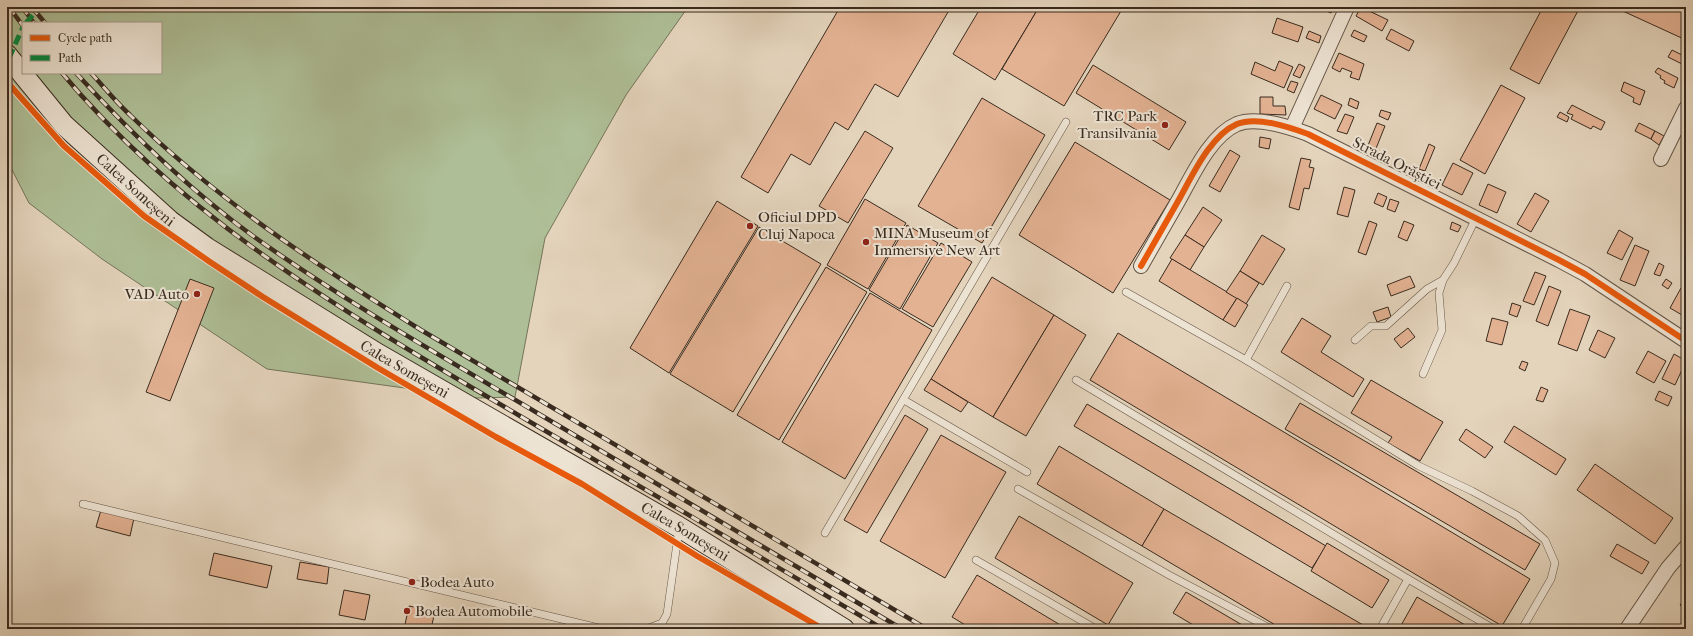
<svg xmlns="http://www.w3.org/2000/svg" width="1693" height="636" font-family="'IM FELL French Canon',serif">
<style>
.green{fill:#aebe96;stroke:#74745a;fill-rule:evenodd}
.building{fill:#e3b293;stroke:#392b1f}
.lines{fill:none;stroke-linecap:round;stroke-linejoin:round}
.lane-casing{stroke:#645546;stroke-width:8}
.street-casing{stroke:#645546;stroke-width:16}
.secondary-casing{stroke:#392b1f;stroke-width:22}
.lane{stroke:#ede3d3;stroke-width:7}
.street{stroke:#ede3d3;stroke-width:14}
.secondary{stroke:#ede3d3;stroke-width:20}
.rail-casing{stroke:#392b1f;stroke-width:4.5}
.rail{stroke:#ede3d3;stroke-width:3;stroke-dasharray:9;stroke-linecap:butt}
.quiet{stroke:#00873e;stroke-width:5;stroke-dasharray:10 5;stroke-linecap:butt}
.cycleway-casing{stroke:#ede3d3;stroke-width:8}
.cycleway{stroke:#e8590c;stroke-width:6}
.poi-dot{fill:#8f2418;stroke:#ede3d3;stroke-width:1.5}
.labels{text-anchor:middle;dominant-baseline:central;stroke-width:4;stroke-linejoin:round;paint-order:stroke}
.poi-label{font-size:15px;fill:#392b1f;stroke:#ede3d3;text-anchor:start}
.street-label{font-size:15px;fill:#392b1f;stroke:#ede3d3}
</style>
<rect width="100%" height="100%" fill="#e4d4bc"/>
<filter id="stains"><feTurbulence type="fractalNoise" baseFrequency=".005" numOctaves="4"/><feColorMatrix values="0 0 0 0 .2 0 0 0 0 .09 0 0 0 0 .02 0 0 0 .5 -.17"/></filter>
<radialGradient id="worn" r=".72"><stop offset=".6" stop-color="#630" stop-opacity="0"/><stop offset="1" stop-color="#630" stop-opacity=".3"/></radialGradient>
<path class="green" d="M7 7H688L626 95 545 238 515 397 477 398 267 369 102 259 29 203 7 160ZM23 23H161V73H23Z"/>
<g class="building">
<polygon points="840,7 951,7 898,97 875,84 848,130 835,122 810,165 791,154 768,193 741,177"/>
<polygon points="981,7 1039,7 995,80 953,54"/>
<polygon points="1039,7 1114,7 1121,11 1064,106 1002,69"/>
<polygon points="1318,7 1334,7 1331,13"/>
<polygon points="1361,7 1388,20 1382,31 1356,16"/>
<polygon points="1543,7 1580,7 1539,84 1510,69"/>
<polygon points="1614,7 1686,7 1686,40"/>
<polygon points="1277,18 1303,27 1298,42 1272,33"/>
<polygon points="1391,29 1414,41 1409,51 1386,39"/>
<polygon points="1354,30 1367,36 1364,42 1351,36"/>
<polygon points="1309,31 1321,36 1319,43 1306,38"/>
<polygon points="1672,50 1686,57 1686,66 1668,57"/>
<polygon points="1339,53 1364,64 1359,80 1350,77 1352,72 1342,68 1340,72 1332,68"/>
<polygon points="1279,61 1293,67 1284,88 1251,74 1255,62 1275,71"/>
<polygon points="1299,64 1305,67 1300,78 1293,75"/>
<polygon points="1093,65 1186,122 1169,150 1076,93"/>
<polygon points="1658,68 1678,78 1674,88 1664,83 1665,81 1660,78 1661,76 1655,72"/>
<polygon points="1291,81 1298,83 1294,93 1287,90"/>
<polygon points="1624,82 1645,91 1640,105 1633,102 1634,98 1621,91"/>
<polygon points="1501,85 1525,98 1485,174 1460,160"/>
<polygon points="1321,95 1342,105 1335,119 1314,109"/>
<polygon points="1260,97 1273,97 1273,106 1285,106 1286,115 1260,114"/>
<polygon points="982,98 1045,135 982,243 918,206"/>
<polygon points="1350,98 1359,102 1357,109 1348,105"/>
<polygon points="1572,105 1605,122 1601,130 1593,126 1591,129 1571,119 1573,115 1567,113"/>
<polygon points="1381,110 1391,113 1388,120 1379,116"/>
<polygon points="1560,112 1569,117 1567,122 1557,117"/>
<polygon points="1345,114 1354,117 1347,134 1337,131"/>
<polygon points="1377,123 1385,126 1375,151 1367,148"/>
<polygon points="1639,123 1655,131 1651,139 1635,131"/>
<polygon points="865,131 893,148 848,223 819,206"/>
<polygon points="1655,131 1664,136 1659,145 1651,139"/>
<polygon points="1260,137 1271,139 1269,149 1259,147"/>
<polygon points="1075,142 1170,200 1113,293 1019,235"/>
<polygon points="1429,144 1435,147 1425,171 1419,169"/>
<polygon points="1230,150 1240,156 1220,192 1209,186"/>
<polygon points="1301,158 1311,160 1309,167 1314,168 1309,189 1304,188 1299,210 1289,207"/>
<polygon points="1453,163 1473,173 1462,195 1442,185"/>
<polygon points="1488,184 1506,192 1497,213 1479,205"/>
<polygon points="1344,187 1355,190 1348,217 1337,214"/>
<polygon points="1378,193 1387,197 1383,207 1374,203"/>
<polygon points="1535,193 1549,201 1531,232 1517,224"/>
<polygon points="865,199 906,223 868,289 827,265"/>
<polygon points="1390,199 1399,202 1395,212 1387,209"/>
<polygon points="717,201 758,226 669,373 630,348"/>
<polygon points="1203,207 1222,220 1204,247 1185,235"/>
<polygon points="1369,221 1377,224 1366,255 1358,252"/>
<polygon points="1404,221 1414,225 1407,241 1398,237"/>
<polygon points="1452,222 1461,226 1458,232 1450,229"/>
<polygon points="907,225 938,243 900,309 869,290"/>
<polygon points="759,227 821,264 733,412 670,374"/>
<polygon points="1619,230 1633,238 1622,260 1607,253"/>
<polygon points="1185,235 1204,247 1190,270 1170,258"/>
<polygon points="1262,235 1285,249 1263,285 1240,271"/>
<polygon points="941,243 972,262 933,327 902,309"/>
<polygon points="1635,245 1649,251 1635,286 1620,280"/>
<polygon points="1172,259 1237,298 1223,320 1159,281"/>
<polygon points="1659,263 1664,266 1660,276 1654,274"/>
<polygon points="826,267 867,292 779,440 737,415"/>
<polygon points="1240,271 1259,283 1246,304 1226,292"/>
<polygon points="1535,272 1546,276 1534,305 1523,301"/>
<polygon points="1410,276 1415,287 1391,296 1387,285"/>
<polygon points="992,277 1054,315 993,417 931,379"/>
<polygon points="190,279 214,288 170,401 146,392"/>
<polygon points="1666,279 1672,283 1668,289 1662,285"/>
<polygon points="1549,286 1561,291 1548,326 1536,321"/>
<polygon points="1681,288 1686,291 1686,308 1682,315 1670,308"/>
<polygon points="870,293 932,330 845,479 782,442"/>
<polygon points="1237,298 1248,305 1235,327 1223,320"/>
<polygon points="1512,303 1521,306 1517,317 1509,314"/>
<polygon points="1388,307 1391,317 1377,322 1373,312"/>
<polygon points="1570,309 1590,316 1577,351 1558,344"/>
<polygon points="1054,315 1086,335 1026,436 993,417"/>
<polygon points="1302,318 1331,336 1321,352 1364,379 1353,397 1281,352"/>
<polygon points="1492,318 1508,322 1502,345 1486,341"/>
<polygon points="1408,328 1415,337 1401,348 1394,339"/>
<polygon points="1598,330 1615,338 1605,358 1589,350"/>
<polygon points="1118,333 1530,579 1502,626 1090,380"/>
<polygon points="1648,351 1666,361 1654,383 1636,373"/>
<polygon points="1674,354 1686,361 1675,385 1662,379"/>
<polygon points="1522,361 1528,363 1525,371 1519,368"/>
<polygon points="931,379 968,402 961,412 924,390"/>
<polygon points="1371,380 1443,422 1420,461 1388,443 1392,437 1351,413"/>
<polygon points="1541,387 1548,390 1543,402 1536,400"/>
<polygon points="1659,391 1672,397 1668,406 1655,400"/>
<polygon points="1300,403 1540,544 1525,570 1285,429"/>
<polygon points="1087,404 1326,546 1312,568 1074,426"/>
<polygon points="905,415 928,429 867,533 844,520"/>
<polygon points="1514,426 1566,459 1556,475 1504,442"/>
<polygon points="1466,429 1493,447 1485,458 1459,440"/>
<polygon points="941,435 1006,472 945,578 880,541"/>
<polygon points="1059,446 1164,509 1142,546 1037,484"/>
<polygon points="1595,464 1673,518 1655,544 1577,490"/>
<polygon points="1164,509 1363,625 1360,629 1282,629 1142,546"/>
<polygon points="101,510 134,518 130,536 96,527"/>
<polygon points="1019,516 1133,583 1108,625 995,558"/>
<polygon points="1327,543 1389,580 1372,608 1311,571"/>
<polygon points="1617,544 1649,562 1642,574 1610,556"/>
<polygon points="214,553 272,566 267,588 209,575"/>
<polygon points="300,562 329,567 327,584 297,579"/>
<polygon points="977,575 1067,629 972,629 952,617"/>
<polygon points="344,590 370,595 365,620 339,615"/>
<polygon points="1186,592 1249,629 1200,629 1173,613"/>
<polygon points="1417,597 1472,629 1399,629"/>
<polygon points="1686,597 1686,609 1680,605"/>
<polygon points="409,606 435,611 431,629 404,629"/>
</g>
<g class="lines">
<defs>
<g id="lane">
<polyline points="1126,292 1246,360 1419,466 1472,491 1518,516 1545,540 1555,563 1551,579 1522,629"/>
<polyline points="1355,340 1371,326 1386,326 1427,289 1443,280 1454,263 1476,218"/>
<polyline points="1246,360 1287,286"/>
<polyline points="1423,374 1442,330 1439,293 1443,280"/>
<polyline points="1076,380 1408,579 1494,629"/>
<polyline points="904,400 1027,472"/>
<polyline points="1018,489 1169,575 1271,629"/>
<polyline points="83,504 603,629"/>
<polyline points="825,533 1066,122"/>
<polyline points="976,560 1096,629"/>
<polyline points="646,629 662,623 667,614 679,529"/>
<polyline points="1380,629 1408,579"/>
</g>
<g id="street">
<polyline points="1292,128 1347,7"/>
<polyline points="1661,159 1686,108"/>
<path d="M1141 266C1153 245 1165 224 1177 203 1191 179 1209 136 1237 124 1257 116 1289 127 1308 134L1559 260 1585 274 1686 341"/>
<polyline points="1627,629 1668,568 1686,547"/>
</g>
<g id="secondary">
<path id="s1" d="M7 55 64 125 170 221 207 248 378 354 679 527 844 629"/>
</g>
</defs>
<use href="#lane" class="lane-casing"/>
<use href="#street" class="street-casing"/>
<use href="#secondary" class="secondary-casing"/>
<use href="#lane" class="lane"/>
<use href="#street" class="street"/>
<use href="#secondary" class="secondary"/>
<defs>
<g id="rail">
<polyline points="9,7 23,26"/>
<polyline points="22,7 34,23"/>
<polyline points="32,7 45,23"/>
<path d="M62 73C186 222 356 319 520 416 641 487 762 558 883 629"/>
<path d="M76 73C130 132 188 189 253 236 344 301 443 357 539 414 660 486 781 558 902 629"/>
<path d="M91 73C104 87 116 102 130 115 217 200 318 266 421 330L927 629"/>
</g>
</defs>
<use href="#rail" class="rail-casing"/>
<use href="#rail" class="rail"/>
<g class="quiet">
<polyline points="26,23 40,7"/>
<polyline points="9,58 23,27"/>
</g>
<defs>
<g id="cycleway">
<polyline points="7,82 64,146 144,216 210,262 263,297 378,368 496,437 582,484 697,556 823,629"/>
<path d="M1141 266C1153 245 1165 224 1177 203 1191 179 1209 136 1237 124 1257 116 1289 127 1308 134L1559 260 1585 274 1686 341"/>
</g>
</defs>
<use href="#cycleway" class="cycleway-casing"/>
<use href="#cycleway" class="cycleway"/>
</g>
<g class="poi-dot">
<circle cx="1165" cy="125" r="4"/>
<circle cx="750" cy="226" r="4"/>
<circle cx="866" cy="242" r="4"/>
<circle cx="197" cy="294" r="4"/>
<circle cx="412" cy="582" r="4"/>
<circle cx="407" cy="611" r="4"/>
</g>
<g class="labels">
<g class="poi-label">
<text x="1157" y="116" text-anchor="end">TRC Park<tspan x="1157" dy="17">Transilvania</tspan></text>
<text x="758" y="217">Oficiul DPD<tspan x="758" dy="17">Cluj Napoca</tspan></text>
<text x="874" y="233">MINA Museum of<tspan x="874" dy="17">Immersive New Art</tspan></text>
<text x="189" y="294" text-anchor="end">VAD Auto</text>
<text x="420" y="582">Bodea Auto</text>
<text x="415" y="611">Bodea Automobile</text>
</g>
<g class="street-label">
<text transform="translate(1397 163) rotate(27)">Strada Orăștiei</text>
<text stroke="none"><textPath href="#s1" startOffset="187">Calea Someșeni</textPath></text>
<text stroke="none"><textPath href="#s1" startOffset="511">Calea Someșeni</textPath></text>
<text stroke="none"><textPath href="#s1" startOffset="835">Calea Someșeni</textPath></text>
</g>
</g>
<rect width="1693" height="636" fill="none" stroke="#e4d4bc" stroke-width="24"/>
<rect x="8" y="8" width="1677" height="620" fill="none" stroke="#392b1f" stroke-width="2"/>
<rect x="12" y="12" width="1669" height="612" fill="none" stroke="#392b1f"/>
<rect x="22" y="22" width="140" height="52" fill="#ede3d3" stroke="#a5998b"/>
<rect x="30" y="35" width="20" height="6" fill="#e8590c" stroke="#a5998b"/>
<text x="58" y="42" font-size="12" fill="#392b1f">Cycle path</text>
<rect x="30" y="55" width="20" height="6" fill="#00873e" stroke="#a5998b"/>
<text x="58" y="62" font-size="12" fill="#392b1f">Path</text>
<rect width="100%" height="100%" filter="url(#stains)"/>
<rect width="100%" height="100%" fill="url(#worn)"/>
</svg>
